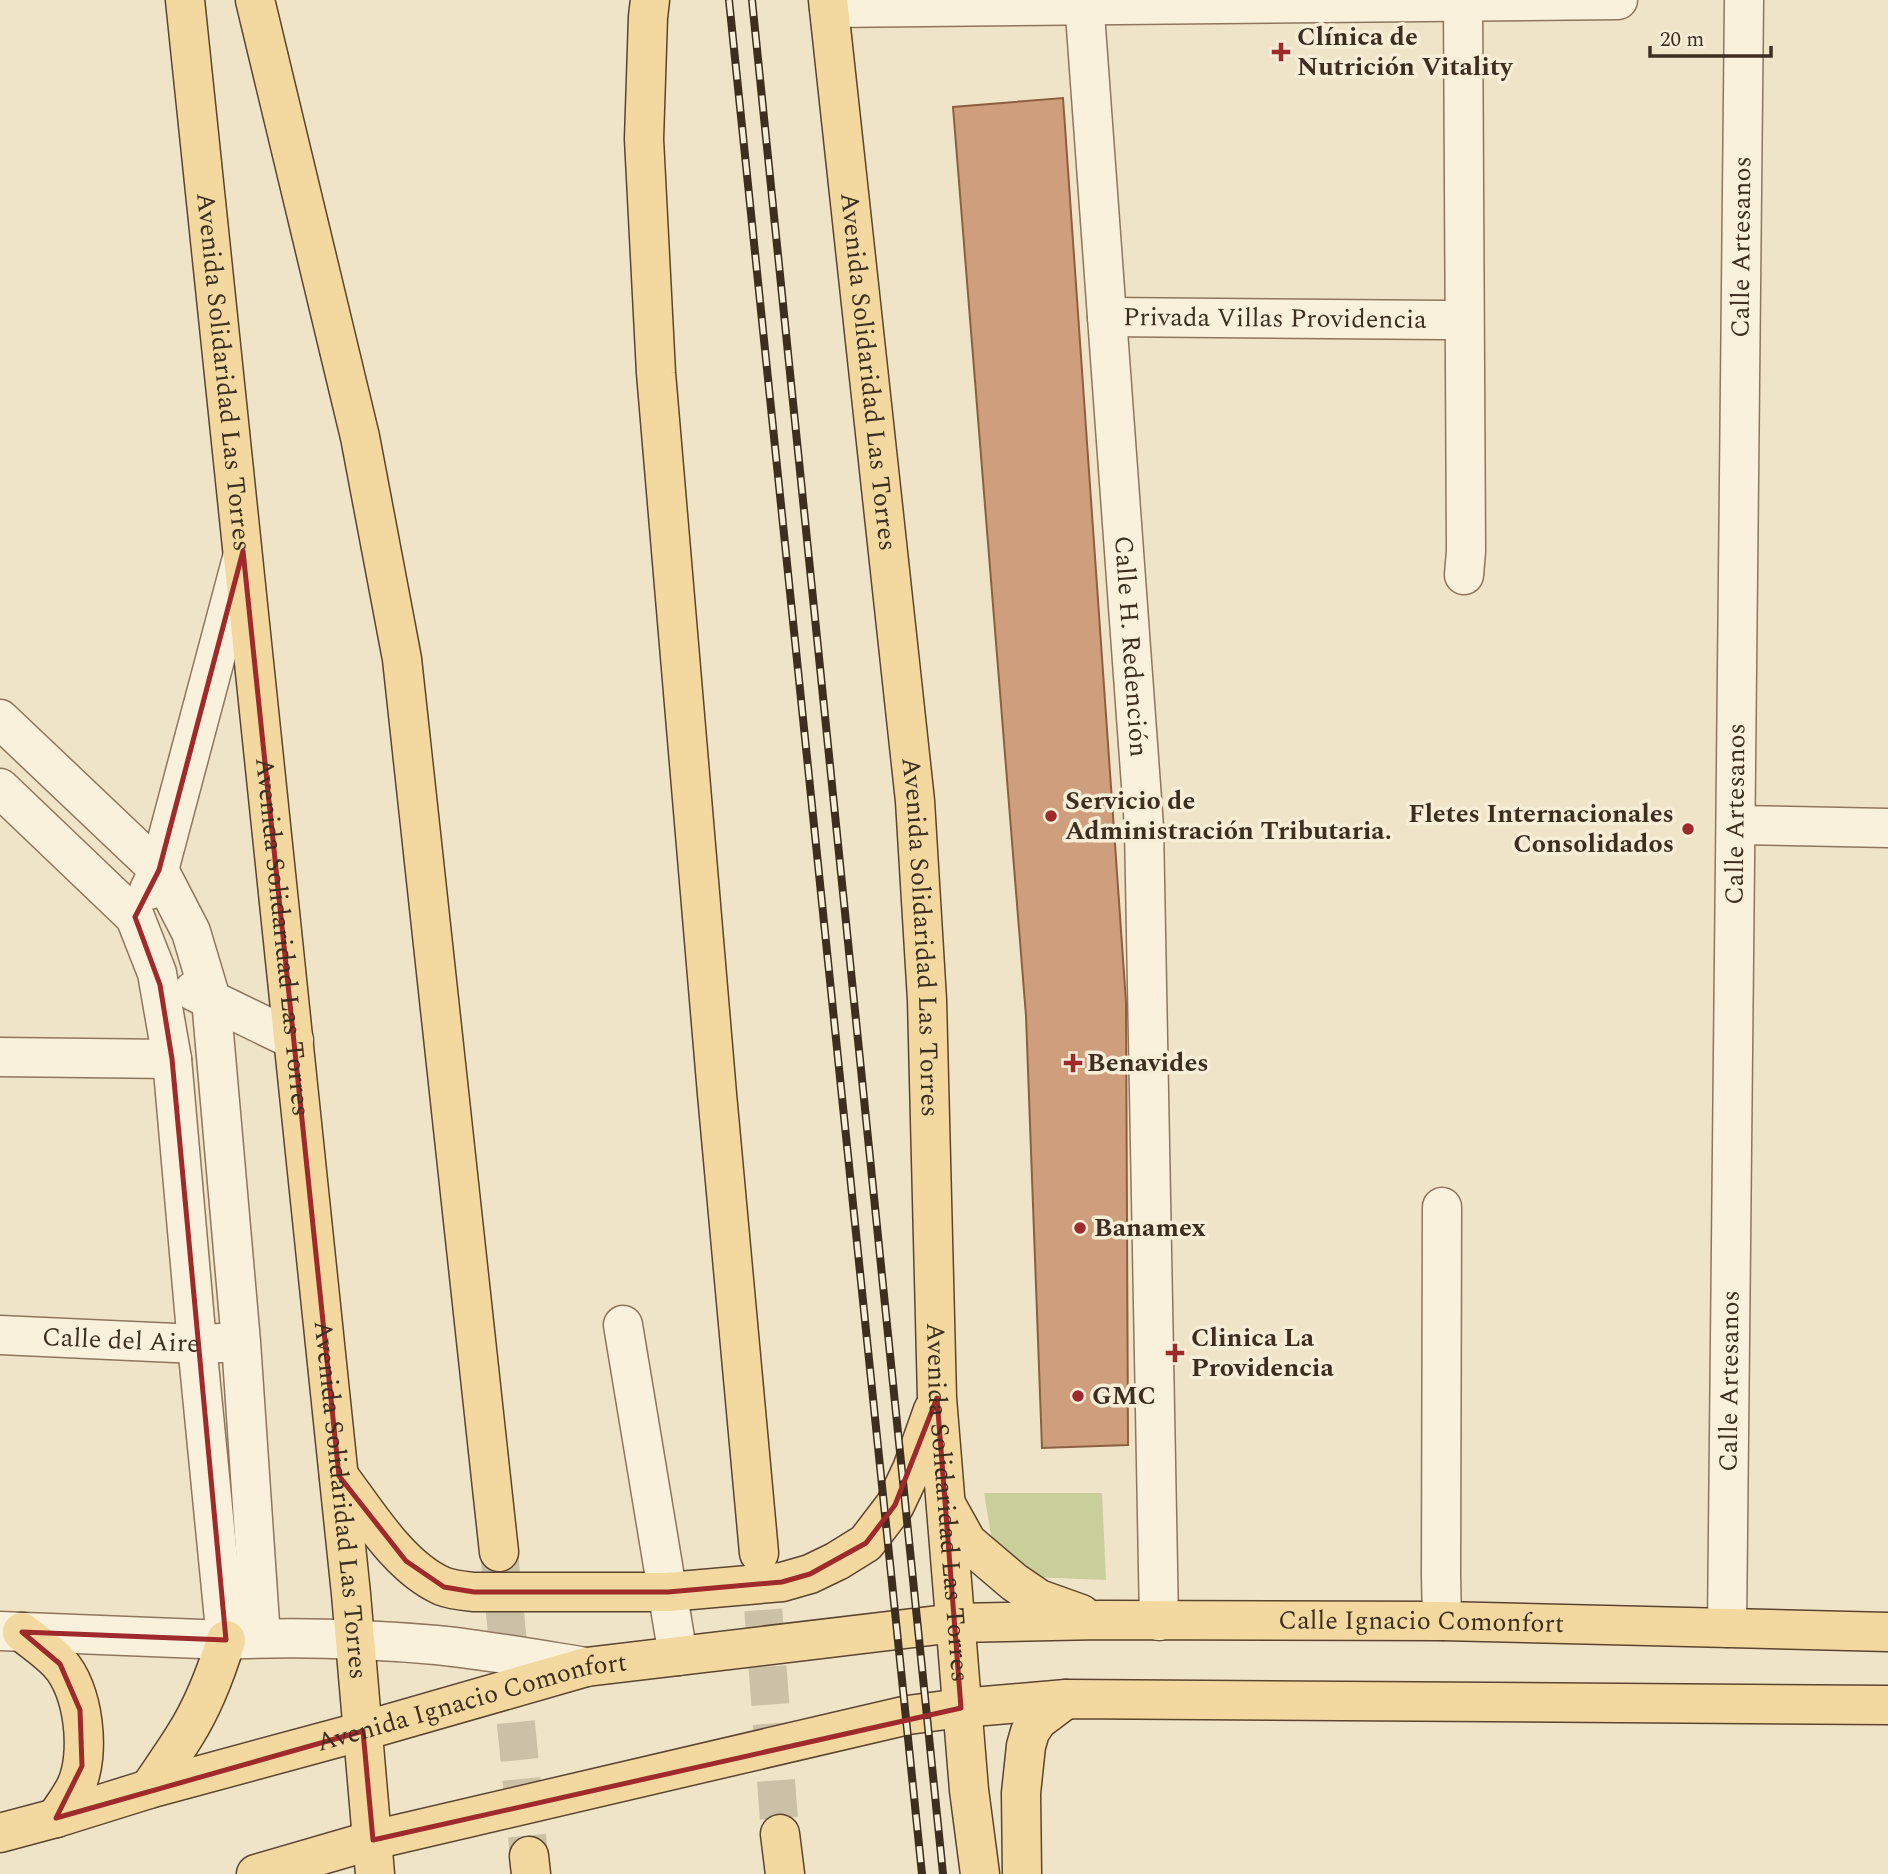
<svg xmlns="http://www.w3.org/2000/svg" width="1888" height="1874" font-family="Spectral,serif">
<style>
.green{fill:#c9cf9b}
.building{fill:#cf9f7d;stroke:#8d5f41;stroke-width:2}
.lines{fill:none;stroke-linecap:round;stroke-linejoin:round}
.major-tunnel{stroke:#ccc0a6;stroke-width:38;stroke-dasharray:38 19;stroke-linecap:butt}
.minor-casing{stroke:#8d765c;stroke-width:41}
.major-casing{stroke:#5b4430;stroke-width:41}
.minor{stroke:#faf1dc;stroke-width:38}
.major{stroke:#f3d9a0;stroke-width:38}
.rail-casing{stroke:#3d2e20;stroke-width:8}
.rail{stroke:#f7eed8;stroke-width:5;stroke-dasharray:16;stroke-linecap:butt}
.marked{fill:none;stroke:#9e2a2b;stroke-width:5;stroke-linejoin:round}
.poi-dot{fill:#9e2a2b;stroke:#f7eed8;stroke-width:2.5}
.labels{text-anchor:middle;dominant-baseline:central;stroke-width:7;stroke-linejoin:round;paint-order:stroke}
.poi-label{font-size:26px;font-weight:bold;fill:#3d2e20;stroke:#f7eed8;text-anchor:start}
.street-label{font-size:26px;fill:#3d2e20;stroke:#f7eed8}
</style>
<rect width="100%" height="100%" fill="#f0e4c8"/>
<polygon class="green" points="984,1493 1102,1493 1106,1580 1031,1577 993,1547"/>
<polygon class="building" points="1063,98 1126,1002 1128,1445 1042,1448 1026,1016 953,107"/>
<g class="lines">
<g class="major-tunnel">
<polyline points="499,1552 529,1856"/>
<polyline points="759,1553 780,1834"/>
</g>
<defs>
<g id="minor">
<path id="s1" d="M1084 0 1144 827 1159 1621"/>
<polyline points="1463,1 1466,551 1464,575"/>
<polyline points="829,8 1618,0"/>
<path id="s2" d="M1107 317 1444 320"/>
<polyline points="0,719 159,870 191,932 211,999 241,1342 261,1638"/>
<polyline points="0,788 135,917 157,973 172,1059 197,1344 226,1640"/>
<polyline points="1736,825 1888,828"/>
<polyline points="149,890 159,870 242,558"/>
<polyline points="193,991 294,1040"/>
<polyline points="0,1057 172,1059"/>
<polyline points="1442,1207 1441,1575 1442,1621"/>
<polyline points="623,1325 678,1656"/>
<path id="s3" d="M0 1335 197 1344 222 1343"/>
<path id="s4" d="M1727 1628 1744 0"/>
<path d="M0 1631 226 1640C296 1636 367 1639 436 1645 486 1650 536 1659 586 1667"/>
</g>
<g id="major">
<path id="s5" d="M185 0 351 1594 375 1874"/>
<polyline points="255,0 360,437 402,659 499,1552"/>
<polyline points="650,0 648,17 644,139 656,373 717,1094 759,1553"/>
<path id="s6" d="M828 0 915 801 927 1000 937 1398 969 1790 980 1874"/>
<path d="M339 1476C367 1513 399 1567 442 1586 452 1590 464 1591 474 1592H668L782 1582 810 1574 837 1561 866 1543 895 1505 912 1469 933 1410"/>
<polyline points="947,1506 967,1542 1014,1582 1039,1599 1081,1614"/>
<path d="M22 1632C34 1642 48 1651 59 1663 84 1689 91 1754 76 1786 71 1797 62 1808 56 1818"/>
<path d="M149 1789C161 1771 174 1753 185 1735 204 1705 216 1673 226 1640"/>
<path id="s7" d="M0 1833 56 1818 149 1789 363 1731 586 1667 955 1623 1100 1620 1442 1621 1888 1632"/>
<polyline points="780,1834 785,1874"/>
<polyline points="529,1856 531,1874"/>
<polyline points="256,1874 373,1840 908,1715 961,1708 1066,1699 1888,1705"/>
<polyline points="1022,1874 1021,1793 1026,1746 1030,1732 1038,1720 1066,1699"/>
</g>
</defs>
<use href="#minor" class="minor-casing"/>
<use href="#major" class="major-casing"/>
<use href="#minor" class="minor"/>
<use href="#major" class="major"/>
<defs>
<g id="rail">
<polyline points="729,0 922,1874"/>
<polyline points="752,0 943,1874"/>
</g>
</defs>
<use href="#rail" class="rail-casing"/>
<use href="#rail" class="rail"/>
</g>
<path class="marked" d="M243 551 339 1476 406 1561 444 1587 474 1592H668L782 1582 810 1574 866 1543 895 1505 937 1398 961 1708 373 1840 363 1731 56 1818 82 1766 80 1710 60 1664 22 1632 226 1640 172 1059 160 985 135 917 159 870Z"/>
<g class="poi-dot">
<path d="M1277.5 41.5h7v7h7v7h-7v7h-7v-7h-7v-7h7z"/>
<circle cx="1051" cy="816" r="7"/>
<circle cx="1688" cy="829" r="7"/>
<path d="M1069.5 1052.5h7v7h7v7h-7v7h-7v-7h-7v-7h7z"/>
<circle cx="1080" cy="1228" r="7"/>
<path d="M1171.5 1342.5h7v7h7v7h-7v7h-7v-7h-7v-7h7z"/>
<circle cx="1078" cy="1396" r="7"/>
</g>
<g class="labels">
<g class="poi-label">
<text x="1297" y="37">Clínica de<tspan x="1297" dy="30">Nutrición Vitality</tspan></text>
<text x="1065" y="801">Servicio de<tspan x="1065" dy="30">Administración Tributaria.</tspan></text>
<text x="1674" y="814" text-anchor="end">Fletes Internacionales<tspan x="1674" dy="30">Consolidados</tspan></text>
<text x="1087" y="1063">Benavides</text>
<text x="1094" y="1228">Banamex</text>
<text x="1191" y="1338">Clinica La<tspan x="1191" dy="30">Providencia</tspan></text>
<text x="1092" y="1396">GMC</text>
</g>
<g class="street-label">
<text stroke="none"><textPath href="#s4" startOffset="1381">Calle Artesanos</textPath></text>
<text stroke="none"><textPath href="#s2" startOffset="168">Privada Villas Providencia</textPath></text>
<text stroke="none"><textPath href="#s6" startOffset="374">Avenida Solidaridad Las Torres</textPath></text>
<text stroke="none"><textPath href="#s5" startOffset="374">Avenida Solidaridad Las Torres</textPath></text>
<text stroke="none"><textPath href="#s1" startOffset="648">Calle H. Redención</textPath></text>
<text stroke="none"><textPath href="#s4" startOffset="814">Calle Artesanos</textPath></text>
<text stroke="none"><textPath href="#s6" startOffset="942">Avenida Solidaridad Las Torres</textPath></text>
<text stroke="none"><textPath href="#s5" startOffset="942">Avenida Solidaridad Las Torres</textPath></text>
<text stroke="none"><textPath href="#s3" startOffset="121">Calle del Aire</textPath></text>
<text stroke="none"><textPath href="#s4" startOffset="247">Calle Artesanos</textPath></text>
<text stroke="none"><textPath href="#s5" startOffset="1508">Avenida Solidaridad Las Torres</textPath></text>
<text stroke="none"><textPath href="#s6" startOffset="1508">Avenida Solidaridad Las Torres</textPath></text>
<text stroke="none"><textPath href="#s7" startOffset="1447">Calle Ignacio Comonfort</textPath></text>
<text stroke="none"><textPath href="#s7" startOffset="490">Avenida Ignacio Comonfort</textPath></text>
</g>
</g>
<path d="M1650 46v10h121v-10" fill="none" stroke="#3d2e20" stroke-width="3.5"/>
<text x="1660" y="46" font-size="21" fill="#3d2e20" stroke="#f7eed8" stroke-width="5" paint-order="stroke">20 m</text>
</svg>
